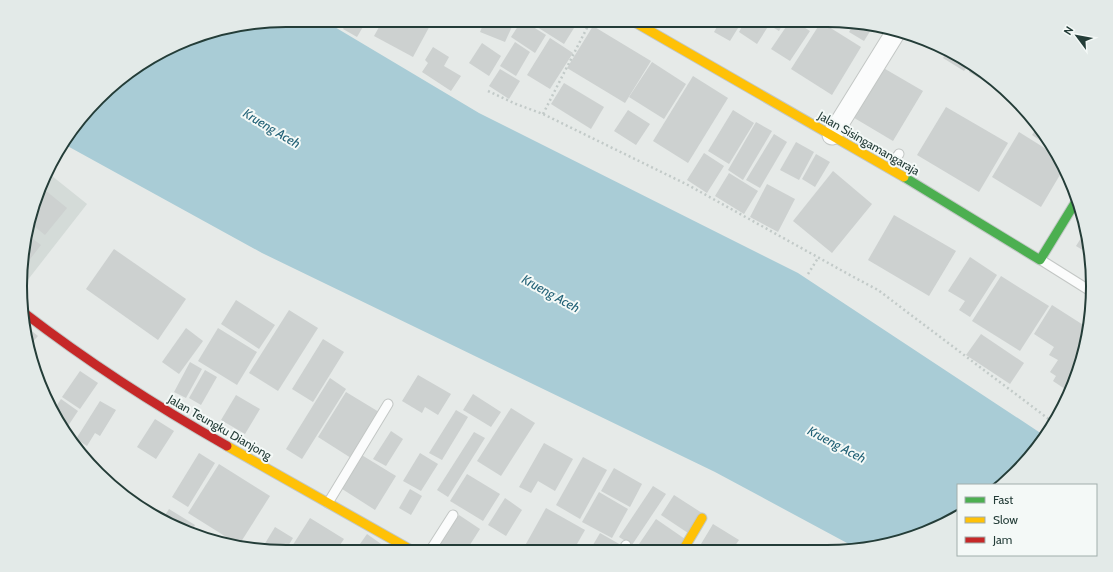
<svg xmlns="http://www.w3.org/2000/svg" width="1113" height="572" font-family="Cabin,sans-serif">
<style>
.built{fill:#d4dbd8}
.water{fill:#a9ccd6}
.building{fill:#cdd1d0}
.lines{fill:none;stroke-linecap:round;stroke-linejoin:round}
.lane-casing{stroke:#c3c7c5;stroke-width:11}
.street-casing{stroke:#c3c7c5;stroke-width:21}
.fast-casing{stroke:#c2c8c6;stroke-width:11}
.slow-casing{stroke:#c2c8c6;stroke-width:11}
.jam-casing{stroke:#c2c8c6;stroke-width:11}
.path{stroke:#c2cac8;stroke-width:2.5;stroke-dasharray:2 3;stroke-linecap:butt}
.lane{stroke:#fbfcfc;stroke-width:9}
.street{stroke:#fbfcfc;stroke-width:19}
.fast{stroke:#4caf50;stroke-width:9}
.slow{stroke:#ffc107;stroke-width:9}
.jam{stroke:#c62828;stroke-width:9}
.labels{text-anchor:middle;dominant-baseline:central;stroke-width:4;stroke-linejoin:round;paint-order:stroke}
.street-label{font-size:12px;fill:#243d38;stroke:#f4f9f7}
.water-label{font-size:13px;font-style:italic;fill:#226176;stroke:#f4f9f7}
.rim{fill:none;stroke:#243d38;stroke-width:2}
</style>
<rect width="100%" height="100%" fill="#e6eae8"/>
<polygon class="built" points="47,172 87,204 23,286 25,234 40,184"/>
<polygon class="water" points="286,20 323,20 479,113 798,273 1045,436 1038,448 1001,485 958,485 958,515 929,532 860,550 715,472 262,253 62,143 65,138 124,75 200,34"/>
<g class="building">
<polygon points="349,20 367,20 357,37 343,29"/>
<polygon points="383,20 433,20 413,57 374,36"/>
<polygon points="485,20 515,20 505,42 480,32"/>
<polygon points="522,20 546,35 535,53 511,37"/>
<polygon points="526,20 579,20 564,44"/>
<polygon points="721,20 743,20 730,41 714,32"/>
<polygon points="746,20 785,20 779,31 769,25 757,44 739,32"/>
<polygon points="790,21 794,21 810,31 790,61 771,49"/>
<polygon points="821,22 861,47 832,95 791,69"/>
<polygon points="855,22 874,25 864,41 849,32"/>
<polygon points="593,26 651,61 625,103 567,68"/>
<polygon points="902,31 920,38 917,42 901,33"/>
<polygon points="550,38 573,53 550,89 527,75"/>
<polygon points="515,42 530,52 516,76 500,66"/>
<polygon points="482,43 501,56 489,76 469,63"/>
<polygon points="433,47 449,57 444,66 461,76 451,91 422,72 428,63 425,60"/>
<polygon points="948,49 970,63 964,71 943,58"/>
<polygon points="652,62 686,84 664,119 629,97"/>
<polygon points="973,65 989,75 1011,97 969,72"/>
<polygon points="880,66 923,91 893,141 851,116"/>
<polygon points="500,69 520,81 509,99 489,86"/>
<polygon points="693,76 728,98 688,163 653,141"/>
<polygon points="564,83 604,107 591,129 551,104"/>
<polygon points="946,107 1008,143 979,192 917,155"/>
<polygon points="628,110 650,124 636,145 614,131"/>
<polygon points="733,110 754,123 729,164 708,151"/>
<polygon points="756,122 772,131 743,180 728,170"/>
<polygon points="1038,126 1056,151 1032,135"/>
<polygon points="1019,132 1059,157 1064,168 1041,207 992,177"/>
<polygon points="774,134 787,142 760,188 746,180"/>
<polygon points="796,142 814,152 799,180 780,170"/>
<polygon points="704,153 724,166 707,193 687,180"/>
<polygon points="816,154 830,162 815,187 802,179"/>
<polygon points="833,171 872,204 832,253 793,221"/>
<polygon points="729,173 758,191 744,214 715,196"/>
<polygon points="767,184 795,199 778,232 750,217"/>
<polygon points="40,186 67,208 45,235 29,222"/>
<polygon points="894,215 956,251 929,296 868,260"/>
<polygon points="1086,230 1091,251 1091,255 1076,246"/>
<polygon points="25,233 41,245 24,267 25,234"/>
<polygon points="114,249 186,299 158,340 86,289"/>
<polygon points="970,257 997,275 970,317 959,310 965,301 948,291"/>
<polygon points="1001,276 1049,306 1020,351 972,321"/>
<polygon points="236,300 275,325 259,349 221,324"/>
<polygon points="1052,305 1088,328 1084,355 1074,380 1068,391 1053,381 1056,376 1050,372 1058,360 1049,355 1054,347 1034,334"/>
<polygon points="289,310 318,328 278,391 249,373"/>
<polygon points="23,324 38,336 30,345"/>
<polygon points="186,328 203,341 179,374 162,362"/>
<polygon points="218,328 257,352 237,385 198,361"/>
<polygon points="981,334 1024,363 1010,384 966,355"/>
<polygon points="323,339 344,352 313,402 292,389"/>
<polygon points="190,362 202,369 186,398 174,392"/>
<polygon points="205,370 217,377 201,405 189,398"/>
<polygon points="80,371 98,383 80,409 62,397"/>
<polygon points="418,375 451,394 438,415 425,407 422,413 402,401"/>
<polygon points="330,378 346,389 302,459 286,449"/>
<polygon points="346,392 379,412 351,458 318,437"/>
<polygon points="473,394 501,412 491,427 463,410"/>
<polygon points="236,395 260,409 245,434 221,420"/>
<polygon points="61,399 78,411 66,429 53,411"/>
<polygon points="100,401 116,410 100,436 95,433 87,446 76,439"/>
<polygon points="511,408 535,423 501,476 477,461"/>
<polygon points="456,410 468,417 442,460 429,453"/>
<polygon points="155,419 174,431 156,459 137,447"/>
<polygon points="391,431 403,439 386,466 373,459"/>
<polygon points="474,432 485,438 448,497 437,490"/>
<polygon points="544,443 573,459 555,491 538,481 531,493 519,487"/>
<polygon points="199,453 215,463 188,507 172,497"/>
<polygon points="420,453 438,464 421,491 403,481"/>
<polygon points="360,454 396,476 375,510 339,487"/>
<polygon points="583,457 607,470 580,519 556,505"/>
<polygon points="219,464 270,496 239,545 188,513"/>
<polygon points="614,468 642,484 630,507 601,491"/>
<polygon points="467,474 500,494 483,521 450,501"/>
<polygon points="107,477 133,496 132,498 106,480"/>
<polygon points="653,486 666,494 632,545 619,537"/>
<polygon points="410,489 422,496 411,515 399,508"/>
<polygon points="599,492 628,509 612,538 582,522"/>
<polygon points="674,495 702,513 688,533 661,515"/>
<polygon points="505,498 522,510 506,536 488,525"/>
<polygon points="546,508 585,530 573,551 522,551"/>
<polygon points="169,509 195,525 191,533 169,525 162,520"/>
<polygon points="459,515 480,529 466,551 451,551 440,544"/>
<polygon points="310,518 344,539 336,551 289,551"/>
<polygon points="656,519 685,539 677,550 635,550"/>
<polygon points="713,524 739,540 732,550 700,550 698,549"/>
<polygon points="275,527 293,538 285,551 261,550"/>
<polygon points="600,533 621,545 618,550 590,550"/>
<polygon points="367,534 384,546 380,551 355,551"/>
</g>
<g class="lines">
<defs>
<g id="lane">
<polyline points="889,168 899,154"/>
<polyline points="1041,260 1092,292"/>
<polyline points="328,503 388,404"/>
<polyline points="623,550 626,545"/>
<polyline points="430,551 453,515"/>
</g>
<polyline id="street" points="832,135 897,30"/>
<polyline id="fast" points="904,177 1040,260 1078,198"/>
<g id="slow">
<polyline points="631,20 904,177"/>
<polyline points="227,446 413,551"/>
<polyline points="683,550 702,518"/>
</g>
<path id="jam" d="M23 312C88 362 156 406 227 446"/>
</defs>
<use href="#lane" class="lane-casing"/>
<use href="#street" class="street-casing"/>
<use href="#fast" class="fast-casing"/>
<use href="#slow" class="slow-casing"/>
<use href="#jam" class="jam-casing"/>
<g class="path">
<polyline points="488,91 516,104 543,114 688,185 848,274 878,290 1054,423"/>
<polyline points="543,114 591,20"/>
<polyline points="808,274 818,258"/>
</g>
<use href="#lane" class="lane"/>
<use href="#street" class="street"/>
<use href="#fast" class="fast"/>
<use href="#slow" class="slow"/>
<use href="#jam" class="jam"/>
</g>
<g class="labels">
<g class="street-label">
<text transform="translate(869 143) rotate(30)">Jalan Sisingamangaraja</text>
<text transform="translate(220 427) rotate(30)">Jalan Teungku Dianjong</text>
</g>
<g class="water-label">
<text transform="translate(272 128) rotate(31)">Krueng Aceh</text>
<text transform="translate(551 293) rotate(29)">Krueng Aceh</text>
<text transform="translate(837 444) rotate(28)">Krueng Aceh</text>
</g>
</g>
<path d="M0 0H1113V572H0ZM286 27H827A259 259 0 0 1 1086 286V286A259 259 0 0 1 827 545H286A259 259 0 0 1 27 286V286A259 259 0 0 1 286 27Z" fill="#e3eae8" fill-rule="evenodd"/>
<path class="rim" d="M286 27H827A259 259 0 0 1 1086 286V286A259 259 0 0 1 827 545H286A259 259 0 0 1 27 286V286A259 259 0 0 1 286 27Z"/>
<rect x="957" y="484" width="140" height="72" fill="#f4f9f7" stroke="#a1aeab"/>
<rect x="965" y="497" width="20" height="6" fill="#4caf50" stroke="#a1aeab"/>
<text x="993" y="504" font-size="12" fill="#243d38">Fast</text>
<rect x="965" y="517" width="20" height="6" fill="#ffc107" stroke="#a1aeab"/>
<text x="993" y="524" font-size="12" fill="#243d38">Slow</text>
<rect x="965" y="537" width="20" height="6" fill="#c62828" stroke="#a1aeab"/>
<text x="993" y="544" font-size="12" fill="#243d38">Jam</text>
<g transform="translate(1077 36) rotate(302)" stroke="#f4f9f7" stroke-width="3" paint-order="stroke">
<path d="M0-3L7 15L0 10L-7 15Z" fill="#243d38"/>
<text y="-6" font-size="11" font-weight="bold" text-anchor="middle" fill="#243d38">N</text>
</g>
</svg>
